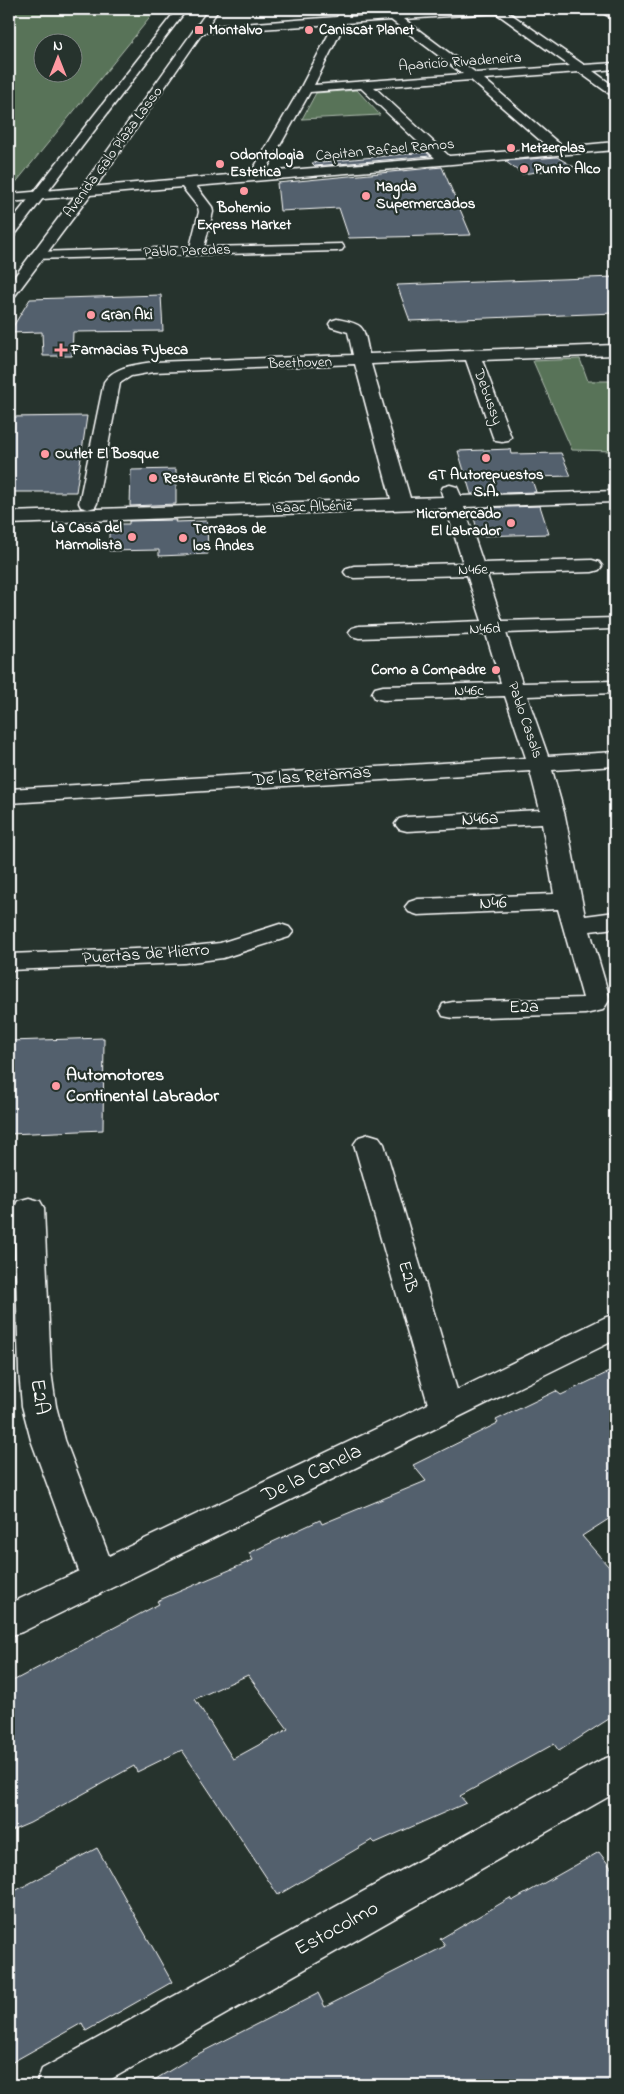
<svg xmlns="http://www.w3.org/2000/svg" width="624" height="2094" font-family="'Indie Flower',sans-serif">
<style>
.green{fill:#587359;stroke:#acb9ac;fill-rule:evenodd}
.building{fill:#53606d;stroke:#fff;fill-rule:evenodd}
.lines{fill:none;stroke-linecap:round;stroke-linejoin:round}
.minor-casing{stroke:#fff;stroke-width:3}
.major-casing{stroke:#fff;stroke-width:3}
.minor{fill:#26332d;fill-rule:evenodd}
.major{fill:#26332d;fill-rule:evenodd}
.poi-dot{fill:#ff9aa2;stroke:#26332d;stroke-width:2}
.labels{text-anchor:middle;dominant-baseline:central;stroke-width:4.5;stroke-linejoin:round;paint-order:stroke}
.far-poi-label{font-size:15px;font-weight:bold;fill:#fff;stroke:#26332d;text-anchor:start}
.far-street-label{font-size:15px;fill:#fff;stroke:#26332d}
.street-label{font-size:18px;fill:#fff;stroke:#26332d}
.poi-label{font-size:18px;font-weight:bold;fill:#fff;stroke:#26332d;text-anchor:start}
.near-street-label{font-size:21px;fill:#fff;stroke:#26332d}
</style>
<rect width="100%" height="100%" fill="#26332d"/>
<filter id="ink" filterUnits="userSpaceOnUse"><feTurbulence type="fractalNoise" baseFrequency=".02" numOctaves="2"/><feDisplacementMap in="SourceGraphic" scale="10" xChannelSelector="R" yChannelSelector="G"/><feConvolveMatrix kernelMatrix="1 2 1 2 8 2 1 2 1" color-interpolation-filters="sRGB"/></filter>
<g filter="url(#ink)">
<g class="green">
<path d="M9 9H157L9 191ZM42 42H72V72H42Z"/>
<polygon points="357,90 380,115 302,119 316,93"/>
<polygon points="580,359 588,381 615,381 615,451 572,450 533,361"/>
</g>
<g class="building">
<polygon points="426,152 431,156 315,166 312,163"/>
<polygon points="557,157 574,167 522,174 505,161"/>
<polygon points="442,167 471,235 349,238 339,208 280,211 277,183"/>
<polygon points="615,277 615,313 410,321 397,285"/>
<polygon points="161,295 163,331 73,332 72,356 43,356 42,332 9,333 30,299"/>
<polygon points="87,416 76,492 9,492 9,417"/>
<polygon points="510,449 511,454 561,453 571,476 531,477 536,492 471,494 458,451"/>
<polygon points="176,469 176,504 130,506 131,470"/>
<polygon points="540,506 549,534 479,536 472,511 476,511 476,508"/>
<polygon points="176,520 175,522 207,521 208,554 159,556 159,550 109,551 109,524 129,524 129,521"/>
<polygon points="104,1038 103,1130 9,1134 9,1041"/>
<path d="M615 1369V1515L582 1536 615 1574V1715L559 1751 554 1744 460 1796 466 1803 375 1843 372 1840 278 1895 182 1750 137 1772 134 1766 30 1823 9 1832V1683L159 1604 157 1601 253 1560 249 1553 320 1520 322 1524 426 1481 413 1465 498 1423 496 1420 556 1391 561 1395ZM248 1675 288 1729 233 1759 195 1699Z"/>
<polygon points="97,1848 172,1982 86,2031 82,2023 9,2064 9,1894"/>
<polygon points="599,1852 615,1873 615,2085 146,2085 194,2056 318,1993 325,2007 445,1946 440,1939 510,1898 512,1901"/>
</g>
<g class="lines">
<defs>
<g id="minor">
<path d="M342 9H352L348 17 463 9H511L508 12 584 65 615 63V69L593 71 615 87V96L611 95 579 72 484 79 563 147 615 142V150L196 186 212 207 213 212 204 247 342 244 344 247 342 250 337 251 32 259 30 256 32 253 37 252 190 247 199 212 198 207 182 187 9 202V194L251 173 300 89 334 24 199 33 194 30 199 27 337 17ZM496 13 570 66 476 73 404 19ZM391 20 463 74 314 85 345 23ZM471 80 549 148 449 156 374 87ZM361 88 435 158 265 172 310 92Z"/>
<polygon points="596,9 608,9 615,13 615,20"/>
<path d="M337 319C366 325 363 326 369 354L615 345V355L482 360 511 437 508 441 502 442 496 441 493 437 466 360 371 364 410 498 443 497 441 491 443 487 450 485 457 487 461 496 615 491V502L464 507 483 563 592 560 599 562 602 566 599 570 592 572 487 575 502 621 615 618V628L612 629 506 633 522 683 615 681V693L527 696 548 756 615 752V766L552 770 565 816 585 916 615 912V928L590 931 610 999 603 1010 585 1014 453 1018 443 1016 440 1010 443 1004 453 1002 583 998 558 909 418 915 409 912 405 907 409 902 418 899 554 894 542 824 407 831 399 829 395 824 399 819 407 817 540 810 530 771 9 803V789L526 758 505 696 383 700 375 698 372 693 375 688 383 686 501 683 486 634 359 638 352 636 349 632 352 628 359 626 482 621 467 575 354 578 347 576 344 572 347 568 354 566 463 563 446 508 9 524V512L391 499 355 364 153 372 131 376 120 383 97 503 95 507 88 509 81 507 79 503 104 382C115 366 135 365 153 362L353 355 348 332 331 327 329 324 331 321Z"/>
<polygon points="280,924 289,927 293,932 289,937 223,958 184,963 9,970 9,954 184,947 220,943"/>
<polygon points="369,1134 379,1137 384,1144 457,1390 604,1318 615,1314 615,1340 22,1632 9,1636 9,1604 79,1571 31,1440 22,1406 19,1371 14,1208 18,1201 29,1198 40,1201 44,1208 51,1371 56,1406 65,1440 109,1556 428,1404 354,1144 359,1137"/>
<polygon points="615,1755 615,1793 101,2085 36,2085 42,2069 601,1760"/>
</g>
<g id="major">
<polygon points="177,9 187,9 14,236 9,237 9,224"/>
<polygon points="209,9 219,9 88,198 14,297 9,298 9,284 78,192"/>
</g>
</defs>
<use href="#minor" class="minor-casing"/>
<use href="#major" class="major-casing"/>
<use href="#minor" class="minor"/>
<use href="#major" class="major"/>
</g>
</g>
<g class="poi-dot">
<rect x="194" y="25" width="10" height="10" rx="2.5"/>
<circle cx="309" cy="30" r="5"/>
<circle cx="511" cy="148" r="5"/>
<circle cx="220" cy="164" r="5"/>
<circle cx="524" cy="169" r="5"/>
<circle cx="244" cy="191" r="5"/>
<circle cx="366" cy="196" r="5"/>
<circle cx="91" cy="315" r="5"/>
<path d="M58.5 342.5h5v5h5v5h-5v5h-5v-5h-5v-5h5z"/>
<circle cx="45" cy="454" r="5"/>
<circle cx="486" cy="458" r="5"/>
<circle cx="153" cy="478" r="5"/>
<circle cx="511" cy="523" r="5"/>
<circle cx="132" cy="537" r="5"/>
<circle cx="183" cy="538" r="5"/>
<circle cx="496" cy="670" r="5"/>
<circle cx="56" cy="1086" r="5"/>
</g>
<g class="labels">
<g class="far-poi-label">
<text x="209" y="30">Montalvo</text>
<text x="319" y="30">Caniscat Planet</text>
<text x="521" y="148">Metzerplas</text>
<text x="230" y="155">Odontologia<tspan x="230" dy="17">Estetica</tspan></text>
<text x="534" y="169">Punto Alco</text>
<text x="376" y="187">Magda<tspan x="376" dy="17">Supermercados</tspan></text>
<text x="244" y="208" text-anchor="middle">Bohemio<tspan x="244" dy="17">Express Market</tspan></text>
<text x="101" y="315">Gran Aki</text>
<text x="71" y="350">Farmacias Fybeca</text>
<text x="55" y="454">Outlet El Bosque</text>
<text x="486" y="475" text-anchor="middle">GT Autorepuestos<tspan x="486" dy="17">S.A.</tspan></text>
<text x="163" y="478">Restaurante El Ricón Del Gondo</text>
<text x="501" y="514" text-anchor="end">Micromercado<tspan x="501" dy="17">El Labrador</tspan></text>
<text x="122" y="528" text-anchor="end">La Casa del<tspan x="122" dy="17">Marmolista</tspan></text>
<text x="193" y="529">Terrazos de<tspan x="193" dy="17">los Andes</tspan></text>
<text x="486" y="670" text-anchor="end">Como a Compadre</text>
</g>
<g class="far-street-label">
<text transform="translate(460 62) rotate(-4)">Aparicio Rivadeneira</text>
<text transform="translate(385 150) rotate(-5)">Capitan Rafael Ramos</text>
<text transform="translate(113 152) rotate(-54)">Avenida Galo Plaza Lasso</text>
<text transform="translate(187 251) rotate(-2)">Pablo Paredes</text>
<text transform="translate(300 363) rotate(-2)">Beethoven</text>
<text transform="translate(488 397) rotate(70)">Debussy</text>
<text transform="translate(312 507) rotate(-2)">Isaac Albéniz</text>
<text transform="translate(473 570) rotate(-2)">N46e</text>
<text transform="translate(485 629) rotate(-2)">N46d</text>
<text transform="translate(469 691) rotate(-1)">N46c</text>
<text transform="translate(525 720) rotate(71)">Pablo Casals</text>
</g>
<g class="street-label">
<text transform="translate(312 777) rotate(-4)">De las Retamas</text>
<text transform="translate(480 820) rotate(-3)">N46a</text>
<text transform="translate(493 904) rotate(-2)">N46</text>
<text transform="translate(146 955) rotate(-4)">Puertas de Hierro</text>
<text transform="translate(524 1008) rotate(-2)">E2a</text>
<text transform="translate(407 1277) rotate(74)">E2B</text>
</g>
<g class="poi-label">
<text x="66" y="1076">Automotores<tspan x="66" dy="21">Continental Labrador</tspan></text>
</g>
<g class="near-street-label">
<text transform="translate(39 1397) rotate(81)">E2A</text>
<text transform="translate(312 1474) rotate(-26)">De la Canela</text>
<text transform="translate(337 1929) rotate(-29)">Estocolmo</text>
</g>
</g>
<rect width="624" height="2094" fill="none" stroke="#26332d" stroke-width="30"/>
<rect x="15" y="15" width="594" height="2064" fill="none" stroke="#fff" stroke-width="2" filter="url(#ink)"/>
<g transform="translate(58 58)"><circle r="24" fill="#26332d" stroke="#7d8581"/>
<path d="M0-4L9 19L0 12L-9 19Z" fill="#ff9aa2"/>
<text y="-8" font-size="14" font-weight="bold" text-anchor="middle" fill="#ffffff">N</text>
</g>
</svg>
